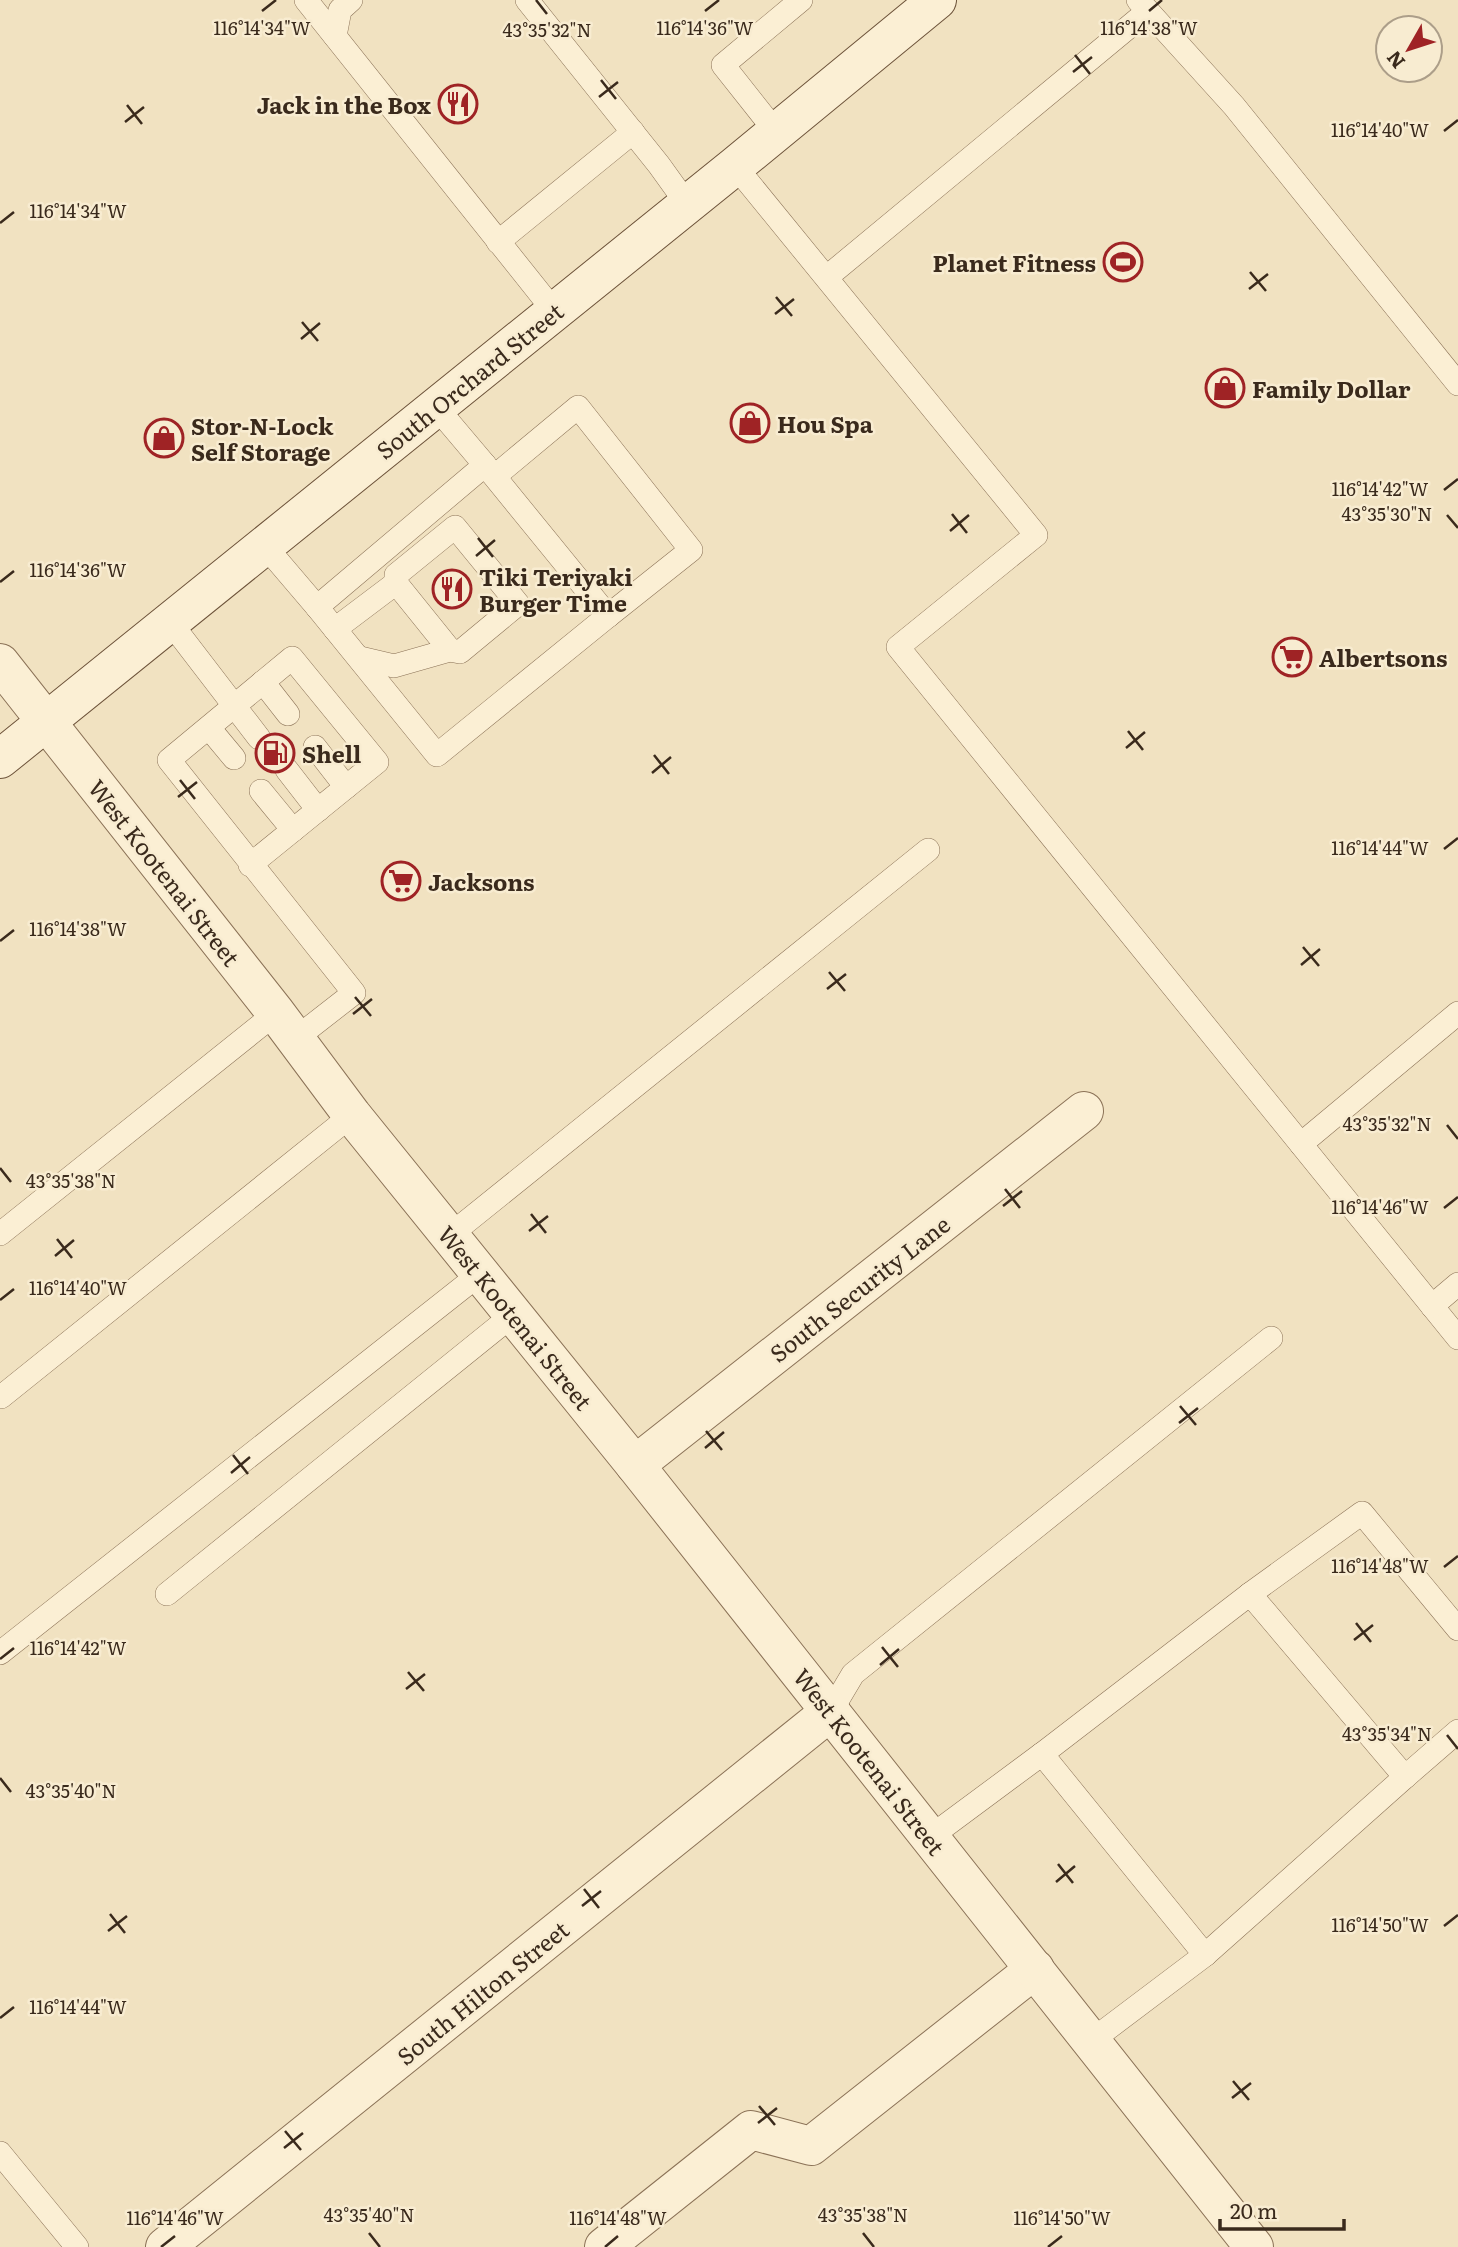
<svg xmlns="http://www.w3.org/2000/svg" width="1458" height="2247" font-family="Literata,serif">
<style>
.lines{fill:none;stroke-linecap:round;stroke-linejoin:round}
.service-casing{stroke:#8b7257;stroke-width:24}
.minor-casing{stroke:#8b7257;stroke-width:40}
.tertiary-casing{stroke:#8b7257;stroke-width:40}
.secondary-casing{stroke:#6d533a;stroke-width:40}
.service{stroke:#fbefd4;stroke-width:23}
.minor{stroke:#fbefd4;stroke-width:38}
.tertiary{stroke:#fbefd4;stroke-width:38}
.secondary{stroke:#fbefd4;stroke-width:38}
.ticks{fill:none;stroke:#3a2a1c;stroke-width:2.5}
.labels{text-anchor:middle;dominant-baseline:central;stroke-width:5;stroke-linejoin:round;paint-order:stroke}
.poi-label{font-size:23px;font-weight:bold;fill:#3a2a1c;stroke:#f8ecd1;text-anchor:start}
.street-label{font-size:23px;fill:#3a2a1c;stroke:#f8ecd1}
.ticks-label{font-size:18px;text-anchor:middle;fill:#3a2a1c;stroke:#f8ecd1;stroke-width:5;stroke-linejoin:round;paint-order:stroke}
</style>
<rect width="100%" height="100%" fill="#f1e2c1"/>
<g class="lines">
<defs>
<g id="service">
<polyline points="306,0 554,311"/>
<polyline points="527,0 659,165 687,204"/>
<polyline points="1138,0 1234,106 1458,384"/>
<polyline points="335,36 340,10 351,0"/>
<polyline points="776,132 723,65 801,0"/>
<polyline points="735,166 1036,535 898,647 1458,1338"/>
<polyline points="498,242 633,132"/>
<polyline points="827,277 1148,11"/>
<polyline points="495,476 578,407 691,550 608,616"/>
<polyline points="265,546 317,607 485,465 436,407"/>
<polyline points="396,583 396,575 455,527 518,604 460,652 450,650"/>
<polyline points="317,607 437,755 608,616 485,465"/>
<polyline points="170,622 259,738"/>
<polyline points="335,629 396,583 450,650 394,666 360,658"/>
<polyline points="263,682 288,714"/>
<polyline points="209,728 234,758"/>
<polyline points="315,747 346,787"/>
<polyline points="287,770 318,810"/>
<polyline points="261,791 293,830"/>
<polyline points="250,865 377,762 292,658 169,760 354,993 295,1039"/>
<polyline points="1301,1144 1458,1013"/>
<polyline points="0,1234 276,1013"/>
<polyline points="450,1235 928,850"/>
<polyline points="1432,1306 1458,1284"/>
<polyline points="0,1396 1,1397 352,1115"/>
<polyline points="167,1594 514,1314"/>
<polyline points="1250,1594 1362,1513 1458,1629"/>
<polyline points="0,1653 481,1273"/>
<polyline points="831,1711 853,1674 1271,1338"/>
<polyline points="1042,1754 1250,1594 1405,1777 1205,1955"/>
<polyline points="1405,1777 1458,1731"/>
<polyline points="930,1837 1042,1754 1205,1955 1091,2041"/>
<polyline points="0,2153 77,2247"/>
</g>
<g id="minor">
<polyline points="635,1465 1084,1111"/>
<polyline points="165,2247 831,1711"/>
<polyline points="604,2247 751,2130 811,2146 1035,1969"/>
</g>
<polyline id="tertiary" points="0,663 276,1013 352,1115 635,1465 1254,2247"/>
<polyline id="secondary" points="0,759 735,166 937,0"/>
</defs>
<use href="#service" class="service-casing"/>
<use href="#minor" class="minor-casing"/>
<use href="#tertiary" class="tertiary-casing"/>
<use href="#secondary" class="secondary-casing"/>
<use href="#service" class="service"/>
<use href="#minor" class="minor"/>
<use href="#tertiary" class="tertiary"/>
<use href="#secondary" class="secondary"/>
</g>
<path class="ticks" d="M536 0 547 14M262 11 276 0M705 11 719 0M1149 11 1162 0M1075 55 1090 74M1073 72 1092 57M601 80 616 99M599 97 618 82M127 105 142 124M125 122 144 107M1444 131 1458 120M0 223 14 212M1250 272 1266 291M1249 289 1268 274M776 297 792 316M775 314 794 299M302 322 318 341M301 339 320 323M1444 490 1458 479M952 514 967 533M1447 515 1458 528M950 531 969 515M478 538 493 557M476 556 495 540M0 582 14 571M1128 731 1143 750M1126 748 1145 732M654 755 669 774M652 773 671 757M180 780 195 799M178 797 197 782M1444 849 1458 838M0 941 14 930M1303 947 1319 966M1301 965 1320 949M829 972 845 991M827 989 846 974M355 997 371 1016M353 1014 372 999M1447 1125 1458 1139M0 1168 11 1182M1005 1189 1020 1208M1003 1206 1022 1191M1444 1208 1458 1197M531 1214 546 1233M529 1231 548 1216M57 1239 72 1258M55 1256 74 1240M0 1300 14 1289M1180 1406 1196 1425M1179 1423 1198 1408M706 1431 722 1450M705 1448 724 1432M233 1455 248 1474M231 1473 250 1457M1444 1567 1458 1556M1356 1623 1371 1642M1354 1640 1373 1625M882 1647 898 1667M0 1659 14 1648M880 1665 899 1649M408 1672 424 1691M406 1689 425 1674M1447 1735 1458 1749M0 1778 11 1792M1058 1864 1073 1883M1056 1882 1075 1866M584 1889 599 1908M582 1906 601 1891M110 1914 125 1933M1444 1926 1458 1915M108 1931 127 1916M0 2018 14 2007M1233 2081 1249 2100M1232 2098 1251 2083M759 2106 775 2125M758 2123 777 2108M285 2131 301 2150M284 2148 303 2133M369 2233 380 2247M863 2233 874 2247M161 2247 175 2236M605 2247 618 2236M1048 2247 1062 2236"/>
<defs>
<symbol id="restaurant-ring" viewBox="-11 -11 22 22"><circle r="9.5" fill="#f8ecd1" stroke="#9f2325" stroke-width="1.5"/><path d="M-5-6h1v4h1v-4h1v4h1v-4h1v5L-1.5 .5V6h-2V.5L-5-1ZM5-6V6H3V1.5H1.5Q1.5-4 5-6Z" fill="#9f2325"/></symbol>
<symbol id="stadium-ring" viewBox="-11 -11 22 22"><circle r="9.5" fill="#f8ecd1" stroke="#9f2325" stroke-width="1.5"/><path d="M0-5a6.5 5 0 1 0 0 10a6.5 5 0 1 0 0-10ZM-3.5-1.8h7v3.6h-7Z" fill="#9f2325"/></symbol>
<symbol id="shop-ring" viewBox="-11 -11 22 22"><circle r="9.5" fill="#f8ecd1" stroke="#9f2325" stroke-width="1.5"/><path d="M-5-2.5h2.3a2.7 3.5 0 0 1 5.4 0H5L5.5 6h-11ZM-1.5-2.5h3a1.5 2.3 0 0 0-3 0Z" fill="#9f2325"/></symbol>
<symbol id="supermarket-ring" viewBox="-11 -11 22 22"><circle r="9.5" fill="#f8ecd1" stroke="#9f2325" stroke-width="1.5"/><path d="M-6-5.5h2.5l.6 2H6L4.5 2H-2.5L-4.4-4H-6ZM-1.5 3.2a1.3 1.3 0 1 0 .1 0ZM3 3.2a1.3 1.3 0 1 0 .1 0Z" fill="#9f2325"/></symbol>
<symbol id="fuel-ring" viewBox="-11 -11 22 22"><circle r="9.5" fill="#f8ecd1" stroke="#9f2325" stroke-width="1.5"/><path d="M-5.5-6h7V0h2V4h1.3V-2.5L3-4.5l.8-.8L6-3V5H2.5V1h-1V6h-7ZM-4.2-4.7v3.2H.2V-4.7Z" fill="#9f2325"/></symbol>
</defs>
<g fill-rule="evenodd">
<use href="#restaurant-ring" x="436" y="82" width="44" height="44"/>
<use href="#stadium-ring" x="1101" y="240" width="44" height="44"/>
<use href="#shop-ring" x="1203" y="366" width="44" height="44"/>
<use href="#shop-ring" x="728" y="401" width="44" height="44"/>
<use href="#shop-ring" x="142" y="416" width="44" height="44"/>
<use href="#restaurant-ring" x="430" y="567" width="44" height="44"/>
<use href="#supermarket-ring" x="1270" y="635" width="44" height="44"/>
<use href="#fuel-ring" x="253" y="731" width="44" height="44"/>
<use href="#supermarket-ring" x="379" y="859" width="44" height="44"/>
</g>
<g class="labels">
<g class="poi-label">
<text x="431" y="104" text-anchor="end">Jack in the Box</text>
<text x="1096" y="262" text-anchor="end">Planet Fitness</text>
<text x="1252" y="388">Family Dollar</text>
<text x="777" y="423">Hou Spa</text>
<text x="191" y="425">Stor-N-Lock<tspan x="191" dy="26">Self Storage</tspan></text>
<text x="479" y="576">Tiki Teriyaki<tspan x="479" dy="26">Burger Time</tspan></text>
<text x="1319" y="657">Albertsons</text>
<text x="302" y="753">Shell</text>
<text x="428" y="881">Jacksons</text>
</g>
<g class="street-label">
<text transform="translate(469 380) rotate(-39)">South Orchard Street</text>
<text transform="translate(165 872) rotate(52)">West Kootenai Street</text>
<text transform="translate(859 1288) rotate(-38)">South Security Lane</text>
<text transform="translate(516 1317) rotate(51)">West Kootenai Street</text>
<text transform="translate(870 1761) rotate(52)">West Kootenai Street</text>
<text transform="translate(482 1992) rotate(-39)">South Hilton Street</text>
</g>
</g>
<g class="ticks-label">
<text x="262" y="35">116°14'34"W</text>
<text x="705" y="35">116°14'36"W</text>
<text x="1149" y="35">116°14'38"W</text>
<text x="547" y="37">43°35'32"N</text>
<text x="1380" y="137">116°14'40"W</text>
<text x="78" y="218">116°14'34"W</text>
<text x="1380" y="496">116°14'42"W</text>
<text x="1387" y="521">43°35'30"N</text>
<text x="78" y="577">116°14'36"W</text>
<text x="1380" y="855">116°14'44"W</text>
<text x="78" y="936">116°14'38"W</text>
<text x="1387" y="1131">43°35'32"N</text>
<text x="71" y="1188">43°35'38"N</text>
<text x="1380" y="1214">116°14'46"W</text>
<text x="78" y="1295">116°14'40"W</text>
<text x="1380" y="1573">116°14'48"W</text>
<text x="78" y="1655">116°14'42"W</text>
<text x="1387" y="1741">43°35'34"N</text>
<text x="71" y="1798">43°35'40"N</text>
<text x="1380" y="1932">116°14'50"W</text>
<text x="78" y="2014">116°14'44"W</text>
<text x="369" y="2222">43°35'40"N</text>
<text x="863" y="2222">43°35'38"N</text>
<text x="175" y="2225">116°14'46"W</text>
<text x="618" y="2225">116°14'48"W</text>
<text x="1062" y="2225">116°14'50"W</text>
</g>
<g transform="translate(1409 49) rotate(231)"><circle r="33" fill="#f8ecd1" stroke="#ac9e89" stroke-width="2"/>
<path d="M0-5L12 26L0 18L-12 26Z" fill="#9f2325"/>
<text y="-10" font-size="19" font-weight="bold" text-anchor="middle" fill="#3a2a1c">N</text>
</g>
<path d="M1220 2219v10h124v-10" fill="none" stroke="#3a2a1c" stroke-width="3.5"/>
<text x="1230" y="2219" font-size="21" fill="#3a2a1c" stroke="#f8ecd1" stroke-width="5" paint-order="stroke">20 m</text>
</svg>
